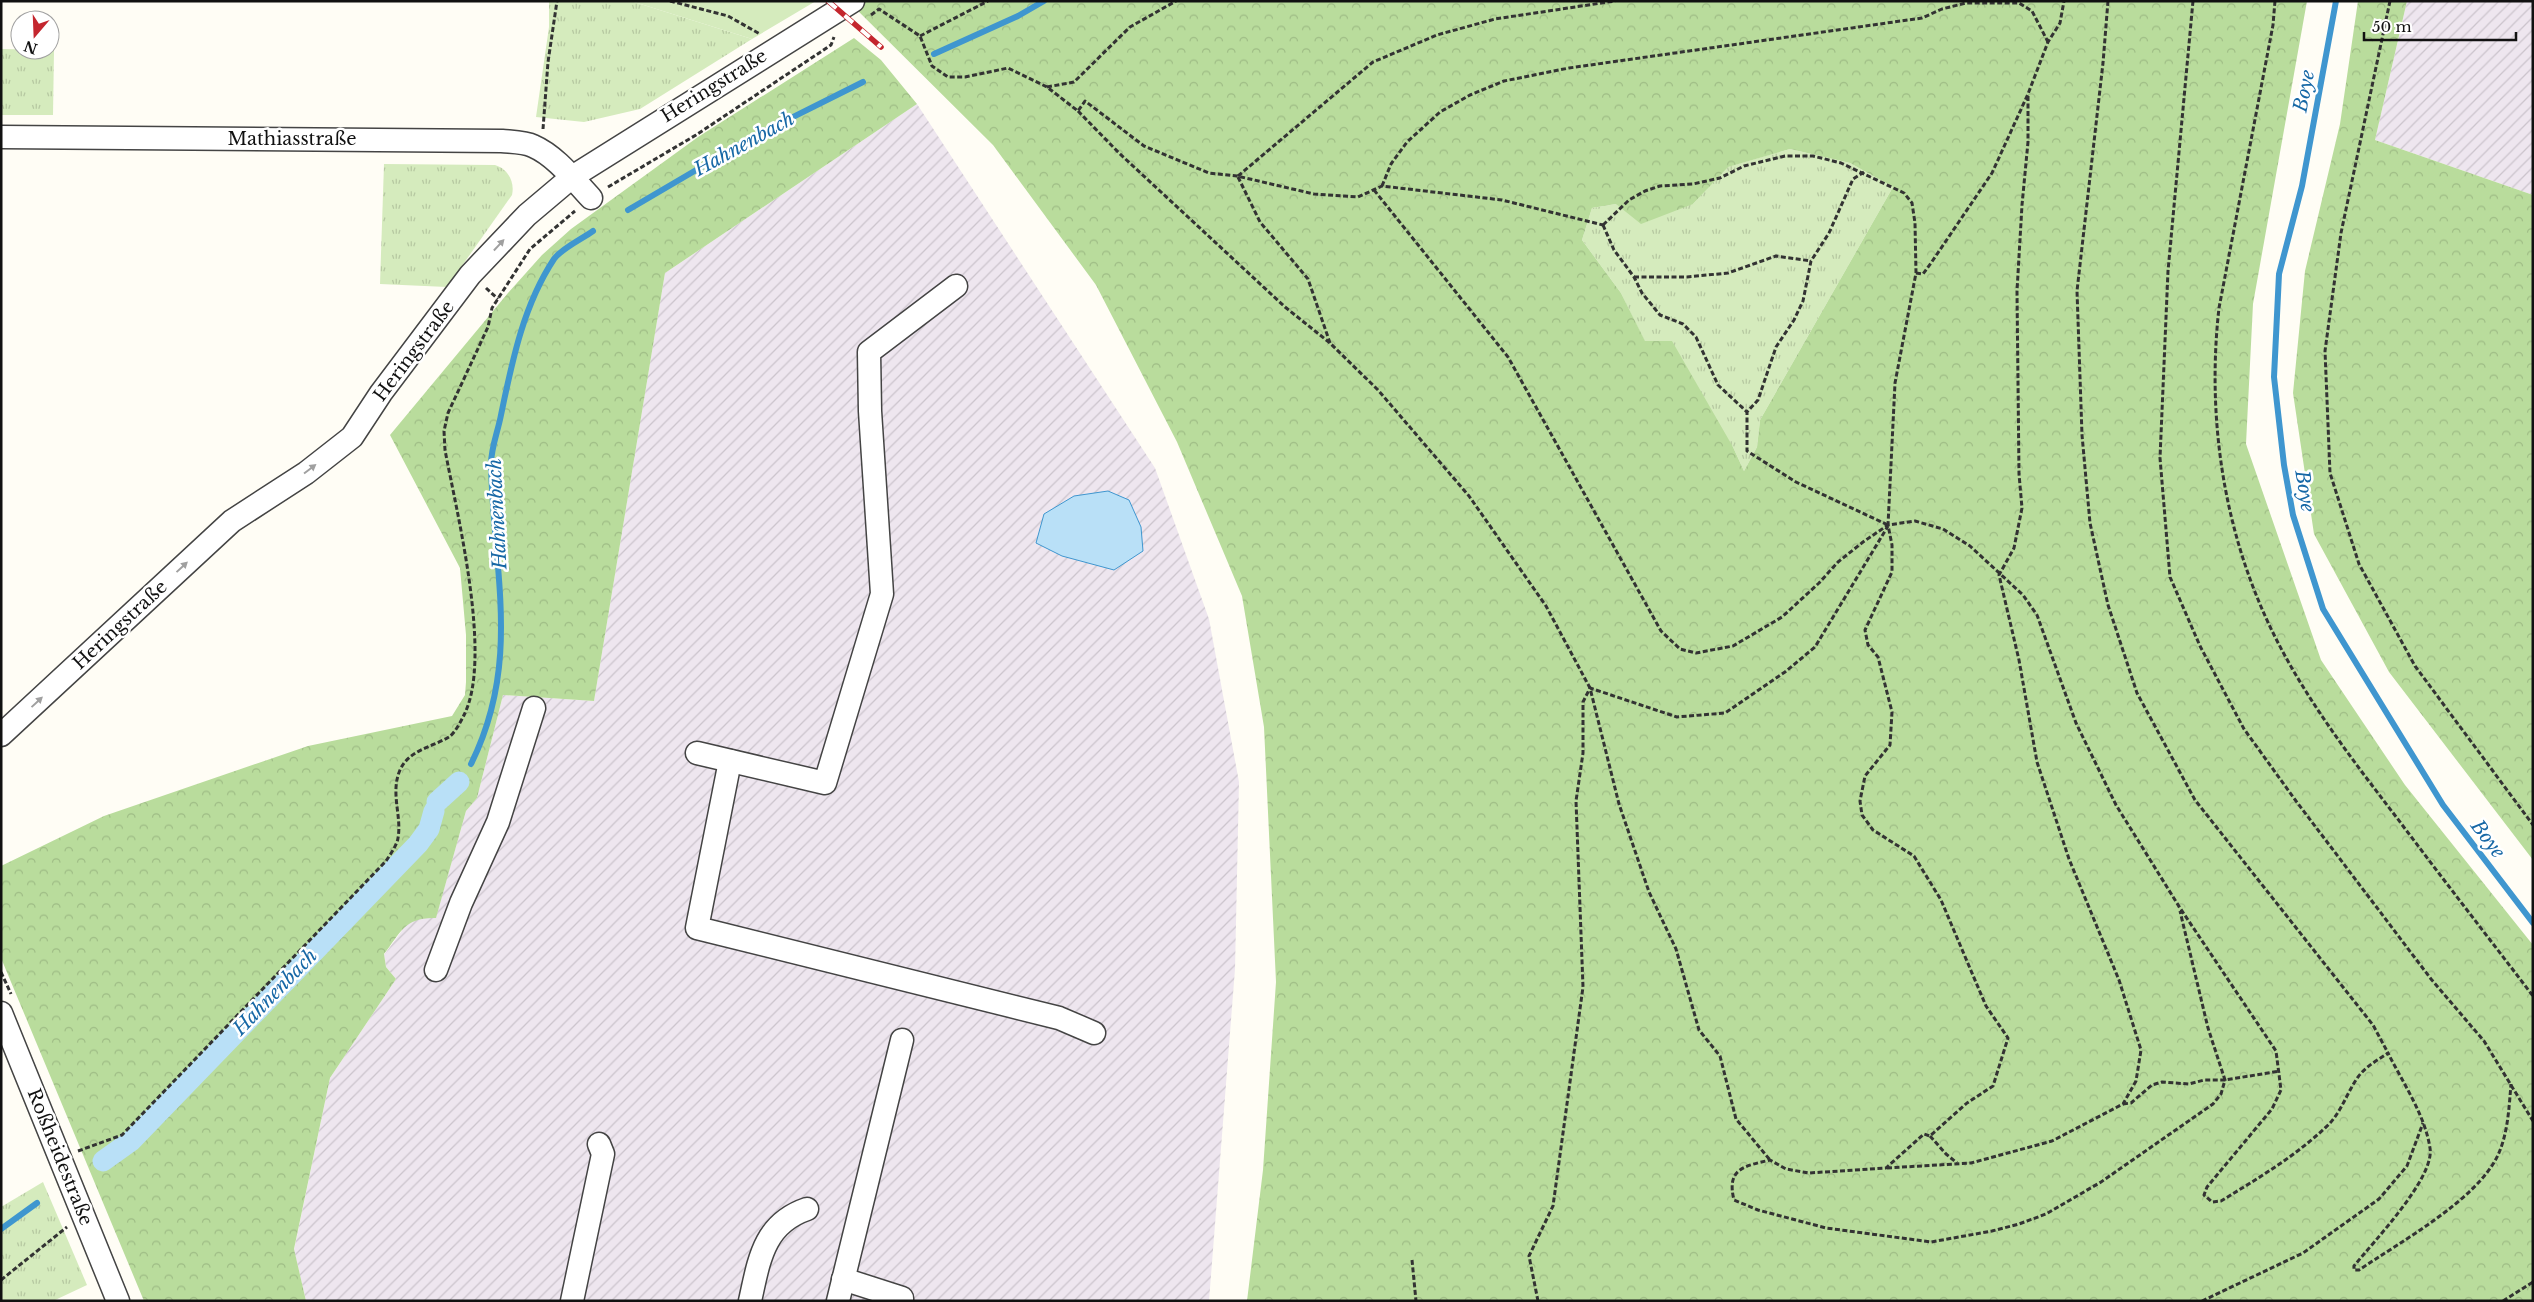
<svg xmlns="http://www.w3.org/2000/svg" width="2534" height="1302" font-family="'Libre Baskerville',serif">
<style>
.industrial{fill:url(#industrial-furrows)}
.grass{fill:url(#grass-tufts)}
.forest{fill:url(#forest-crowns);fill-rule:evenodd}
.garden{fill:#d5ebbd}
.water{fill:#b9e0f7;stroke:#3f96cf}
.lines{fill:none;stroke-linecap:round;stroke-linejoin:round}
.stream{stroke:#3f96cf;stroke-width:6}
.canal{stroke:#b9e0f7;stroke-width:21}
.minor-casing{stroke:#444;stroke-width:25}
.path{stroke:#333;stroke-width:3;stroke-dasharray:5 2.5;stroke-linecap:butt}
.minor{stroke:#fff;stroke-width:22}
.rail-casing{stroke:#c4262e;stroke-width:5.5}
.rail{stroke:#fff;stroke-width:4;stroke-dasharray:11;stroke-linecap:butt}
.oneway{fill:#a0a0a0}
.labels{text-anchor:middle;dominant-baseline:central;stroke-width:5;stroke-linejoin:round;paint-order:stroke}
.street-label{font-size:18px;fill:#111;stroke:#fff}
.water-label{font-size:19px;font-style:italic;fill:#1768a6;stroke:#fff}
</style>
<defs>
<pattern id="industrial-furrows" width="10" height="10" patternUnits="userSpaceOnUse" patternTransform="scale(1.25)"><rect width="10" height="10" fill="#eee6ef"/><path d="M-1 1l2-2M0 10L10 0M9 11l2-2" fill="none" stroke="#cbc4cc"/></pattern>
<pattern id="grass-tufts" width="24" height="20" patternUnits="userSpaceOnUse" patternTransform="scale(1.25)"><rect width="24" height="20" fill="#d5ebbd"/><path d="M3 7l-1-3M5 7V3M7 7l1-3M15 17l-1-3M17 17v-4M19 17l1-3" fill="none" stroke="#b6c8a1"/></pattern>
<pattern id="forest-crowns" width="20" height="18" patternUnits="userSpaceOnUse" patternTransform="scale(1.25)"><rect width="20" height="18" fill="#b9dc9c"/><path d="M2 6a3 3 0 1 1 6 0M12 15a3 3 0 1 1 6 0" fill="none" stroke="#9ebc85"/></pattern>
</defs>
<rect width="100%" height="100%" fill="#fffdf5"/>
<g class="industrial">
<polygon points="2407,1 2533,1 2533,195 2375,140"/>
<polygon points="917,104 1155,468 1209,619 1239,782 1235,969 1209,1301 306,1301 294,1250 330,1078 396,979 386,967 384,955 406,925 420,917 436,917 466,811 477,798 503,695 594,701 665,273"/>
</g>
<g class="grass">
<polygon points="549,1 631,1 752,39 640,109 584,122 536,117 549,27"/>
<polygon points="1,49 54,50 53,115 1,115"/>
<polygon points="1790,149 1850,163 1893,187 1760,420 1757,447 1744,471 1733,447 1645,342 1621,293 1582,240 1592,208 1616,204 1693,204 1727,167"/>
<path d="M384 164 495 165C508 169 515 182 512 195L447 287 380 284Z"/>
<polygon points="43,1182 87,1285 53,1301 1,1301 1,1207"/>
</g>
<g class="forest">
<path d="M848 1H2307L2253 304 2246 444 2321 660 2405 785 2533 945V1301H1247L1263 1170 1276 982 1264 727 1242 596 1177 442 1096 285 993 145ZM1790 149 1850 163 1893 187 1760 420 1757 447 1744 471 1733 447 1672 341H1645L1621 293 1582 240 1592 208 1616 204 1641 224 1693 204 1728 167Z"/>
<polygon points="2358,1 2407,1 2375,140 2533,195 2533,860 2389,672 2314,534 2293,393 2305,271 2340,124"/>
<path d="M854 38 881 60 917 104 665 273 594 701 503 695 477 798 466 811 436 918C405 917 401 932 384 954L386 967 396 979 330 1078 294 1249 306 1301H144L1 958V866L104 816 308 746 452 716 465 695 466 682V635L460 568 390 435 508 293 542 255 571 229 698 137Z"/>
</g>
<polygon class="garden" points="631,1 816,1 752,39"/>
<polygon class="water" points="1108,491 1129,500 1141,527 1143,551 1114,570 1062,556 1036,543 1044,514 1074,496"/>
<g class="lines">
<g class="stream">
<polyline points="2336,1 2302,186 2279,274 2274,377 2284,465 2293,515 2323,609 2443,805 2533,923"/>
<polyline points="934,54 1018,16 1044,1"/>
<polyline points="628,210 749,139 863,82"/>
<path d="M471 764C522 661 493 571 491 464 491 448 498 431 501 415 512 362 523 306 554 259 562 248 582 239 593 231"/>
<polyline points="1,1229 37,1203"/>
</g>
<g class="canal">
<polyline points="437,802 459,782"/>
<polyline points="103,1161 131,1141 418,844 429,829 434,811"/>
</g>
<defs>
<g id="minor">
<path d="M1 137 502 141C512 142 525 142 533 146 556 156 574 180 591 198"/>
<polyline points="1,735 232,521 306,473 352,437 381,393 470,275 527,215 572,177 853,1"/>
<polyline points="697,753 825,783 882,594 870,411 869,352 956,286"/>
<polyline points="730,761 697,928 1059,1018 1094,1033"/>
<polyline points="436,970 461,903 498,822 534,708"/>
<polyline points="1,1013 118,1301"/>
<polyline points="843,1279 902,1298 902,1301"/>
<polyline points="572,1301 603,1154 599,1144"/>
<path d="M750 1301C759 1261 763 1224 807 1209"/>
<polyline points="838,1301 902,1040"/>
</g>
</defs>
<use href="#minor" class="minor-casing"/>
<g class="path">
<polyline points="670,1 728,16 760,34"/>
<polyline points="2108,1 2103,63 2077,291 2082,435 2090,523 2108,605 2137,693 2195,800 2373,1025 2388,1053"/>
<polyline points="2193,1 2168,271 2160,458 2170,577 2200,646 2244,729 2296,801 2431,979 2484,1041 2533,1121"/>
<path d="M2275 1 2273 25 2219 308C2208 405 2220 506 2257 597 2290 679 2344 749 2397 818 2442 878 2488 937 2533 996"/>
<polyline points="2390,1 2341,233 2325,351 2330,473 2359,564 2415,666 2533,825"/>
<polyline points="871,15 879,9 920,36 932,66 948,77 965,77 1008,68 1047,87 1078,111 1085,101 1144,146 1209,173 1237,176 1314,194 1358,197 1382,186 1502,200 1603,225"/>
<polyline points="920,36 988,1"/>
<polyline points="1047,87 1074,82 1130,27 1176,1"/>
<polyline points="1078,111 1119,153 1285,307 1330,343 1378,390 1469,496 1546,606 1590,688 1619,804 1649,892 1676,949 1699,1030 1720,1056 1736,1119 1770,1160"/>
<polyline points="543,129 548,62 557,1"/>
<polyline points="1864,172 1853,179 1829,233 1811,261 1803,301 1794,320 1776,347 1758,400 1747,412 1747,451 1796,482 1888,525"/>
<polyline points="1238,176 1373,62 1437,35 1495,19 1615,1"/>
<polyline points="1238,177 1260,222 1308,279 1330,343"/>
<polyline points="1382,186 1391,164 1407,142 1440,112 1470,95 1504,81 1569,68 1922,18 1942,9 1966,3 2019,3 2032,11 2048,42"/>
<polyline points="608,187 696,135 831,45 834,37"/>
<path d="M1374 190 1508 357 1661 631 1680 649 1696 653 1733 646 1782 617 1819 583 1838 562 1863 542 1888 525 1915 521 1943 529 1970 546 2023 595 2037 615 2076 723 2116 805 2180 908 2276 1051 2281 1090 2272 1109 2207 1187 2204 1195 2212 1202 2221 1201C2257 1179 2294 1157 2325 1128 2341 1114 2346 1094 2358 1077 2366 1066 2378 1060 2388 1053 2403 1083 2425 1115 2430 1148 2435 1178 2373 1242 2354 1266V1270H2359C2400 1242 2477 1200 2498 1155 2508 1133 2509 1108 2511 1084"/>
<path d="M1603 225 1629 200 1645 191 1660 186 1693 184 1720 178 1744 166 1785 156H1813L1841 163 1904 193 1912 203 1915 223 1916 273 1895 383 1888 525 1892 545V572L1865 630 1868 645 1878 657 1892 712 1890 745 1865 776 1860 801 1862 815 1873 830 1914 856 1941 900 1986 1006 2008 1038 1993 1086 1967 1103 1930 1136 1924 1134 1886 1168 1809 1173 1786 1169 1770 1160C1745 1166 1726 1168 1734 1200L1758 1210 1826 1228 1931 1242 1992 1231 2019 1224 2046 1214 2101 1182 2213 1104 2221 1094 2225 1080 2208 1028 2180 911"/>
<polyline points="1603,225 1614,250 1634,277 1642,293 1660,315 1683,324 1696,337 1718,385 1747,412"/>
<polyline points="1916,273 1923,274 1931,263 1992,173 2028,94 2048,42 2060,23 2064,1"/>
<polyline points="1634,277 1687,277 1728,273 1776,256 1811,261"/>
<polyline points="486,288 498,299"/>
<polyline points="1,972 11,994"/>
<polyline points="2123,1104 2131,1103 2152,1085 2162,1082 2189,1084 2204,1080 2225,1080 2280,1071"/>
<polyline points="1930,1136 1946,1154 1957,1163"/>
<path d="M78 1151 122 1135 386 861C390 855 397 845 398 838 402 816 390 793 400 770 409 750 432 747 449 737 455 733 461 721 464 715 493 658 457 514 445 450L444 431 448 413 488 327 492 308 530 249 575 211"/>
<polyline points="1887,1168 1971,1163 2052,1141 2123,1104 2136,1081 2141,1050 2119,980 2069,859 2037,762 2019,660 1999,575 2014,548 2022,508 2019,474 2017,291 2022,205 2028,142 2028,94"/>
<polyline points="1412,1260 1416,1301"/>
<polyline points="1,1280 67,1227"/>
<polyline points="1538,1301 1529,1256 1553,1206 1583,987 1576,801 1583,753 1583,702 1590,688 1677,717 1725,713 1785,672 1815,647 1888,526"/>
<polyline points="2202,1301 2303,1253 2379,1199 2407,1166 2423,1123"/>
<polyline points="2503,1301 2533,1282"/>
</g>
<use href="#minor" class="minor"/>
<defs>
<polyline id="rail" points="828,1 881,47"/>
</defs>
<use href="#rail" class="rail-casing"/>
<use href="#rail" class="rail"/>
</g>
<defs><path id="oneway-solid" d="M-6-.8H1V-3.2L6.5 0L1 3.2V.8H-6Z" transform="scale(1.25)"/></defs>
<g class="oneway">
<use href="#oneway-solid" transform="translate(499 245) rotate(-47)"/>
<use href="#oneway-solid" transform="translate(310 469) rotate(-37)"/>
<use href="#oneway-solid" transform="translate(182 567) rotate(-43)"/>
<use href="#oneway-solid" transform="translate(37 702) rotate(-43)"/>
</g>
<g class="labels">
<g class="street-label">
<text transform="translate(714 86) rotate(-32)">Heringstraße</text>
<text x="292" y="139">Mathiasstraße</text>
<text transform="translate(414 351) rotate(-53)">Heringstraße</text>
<text transform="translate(120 625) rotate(-43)">Heringstraße</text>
<text transform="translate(60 1157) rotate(68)">Roßheidestraße</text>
</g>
<g class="water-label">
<text transform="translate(2304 91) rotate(-79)">Boye</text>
<text transform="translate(744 144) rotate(-29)">Hahnenbach</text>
<text transform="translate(2305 491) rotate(81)">Boye</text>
<text transform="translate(497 514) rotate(-93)">Hahnenbach</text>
<text transform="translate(2488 839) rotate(53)">Boye</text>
<text transform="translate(275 992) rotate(-46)">Hahnenbach</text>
</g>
</g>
<rect width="2534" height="1302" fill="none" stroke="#111111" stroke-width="5"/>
<g transform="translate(35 35) rotate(199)"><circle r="24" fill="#ffffff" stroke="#a0a0a0"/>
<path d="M0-4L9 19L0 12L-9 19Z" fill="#c4262e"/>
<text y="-8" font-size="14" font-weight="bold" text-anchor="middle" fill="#111111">N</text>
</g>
<path d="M2364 32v8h152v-8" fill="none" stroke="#111111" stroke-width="2.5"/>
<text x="2372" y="32" font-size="15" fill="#111111" stroke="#ffffff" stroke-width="4" paint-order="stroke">50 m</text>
</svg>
